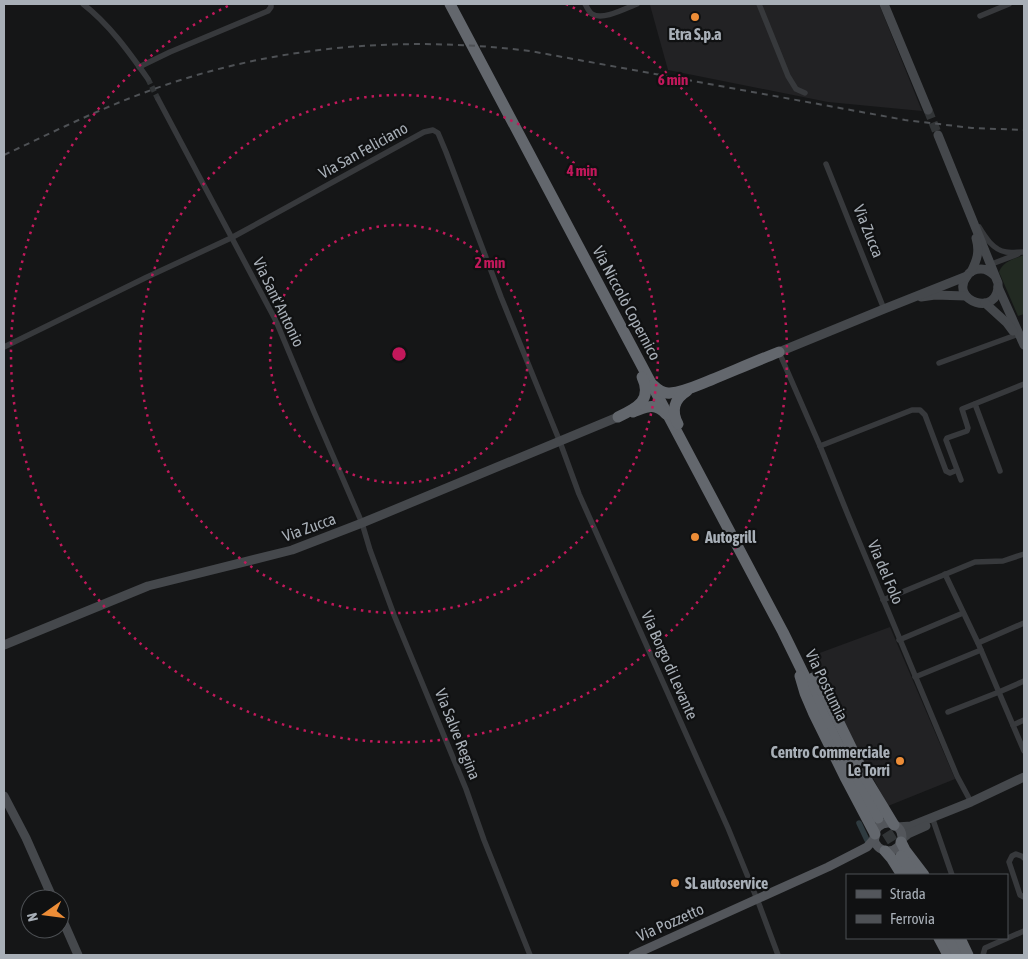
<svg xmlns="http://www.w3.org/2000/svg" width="1028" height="959" font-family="'Asap Condensed',sans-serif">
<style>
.built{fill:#222224}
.green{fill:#222a22}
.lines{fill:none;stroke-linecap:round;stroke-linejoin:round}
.canal{stroke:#2f3b40;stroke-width:5.5}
.street-tunnel{stroke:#323537;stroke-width:5.5;stroke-dasharray:5.5 3;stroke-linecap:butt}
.secondary-tunnel{stroke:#323537;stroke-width:9;stroke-dasharray:9 4.5;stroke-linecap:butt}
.highway-tunnel{stroke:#323537;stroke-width:11;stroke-dasharray:11 5.5;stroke-linecap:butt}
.street{stroke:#37393c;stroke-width:5.5}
.secondary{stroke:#45484c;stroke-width:9}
.primary{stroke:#53565b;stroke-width:9}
.highway{stroke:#63676d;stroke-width:11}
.rail{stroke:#4e5155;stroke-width:2;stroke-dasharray:6 5;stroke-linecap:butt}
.ring{fill:none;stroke:#c2185b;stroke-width:2.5;stroke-dasharray:2.5 5}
.poi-dot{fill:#ed8d37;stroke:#101112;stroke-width:2}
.labels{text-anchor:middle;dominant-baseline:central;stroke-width:4.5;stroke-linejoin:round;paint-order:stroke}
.poi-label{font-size:16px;font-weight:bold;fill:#a8afb7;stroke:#101112;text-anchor:start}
.street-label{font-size:16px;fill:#a8afb7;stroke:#101112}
.centre{fill:#c2185b;stroke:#101112;stroke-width:2.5}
.ring-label{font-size:15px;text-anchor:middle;font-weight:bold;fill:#c2185b;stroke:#101112;stroke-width:4.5;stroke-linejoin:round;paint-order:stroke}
</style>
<rect width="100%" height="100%" fill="#151617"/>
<g class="built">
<polygon points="654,4 879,4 922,111 828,102 668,70 650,5"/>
<polygon points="890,627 955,779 888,806 828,694 811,671 806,658"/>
</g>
<path class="green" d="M1024 255V314L1018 316 999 272C1003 261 1014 259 1024 255Z"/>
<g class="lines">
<polyline class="canal" points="859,823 867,840"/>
<polyline class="street-tunnel" points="148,79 158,99"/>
<polyline class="secondary-tunnel" points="928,110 938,135"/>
<polyline class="highway-tunnel" points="878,818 901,855"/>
<g class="street">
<path d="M83 4C109 24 129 52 148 79"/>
<path d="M585 4C587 7 589 12 592 14 603 21 626 8 637 4"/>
<polyline points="759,4 788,76 796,89 805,93"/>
<polyline points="980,16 1009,4"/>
<polyline points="139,67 170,52 268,11 271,7 271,4"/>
<polyline points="158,99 276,321 314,412 362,523 370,550 394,615 466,789 484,840 530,955"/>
<polyline points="826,164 884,309"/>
<path d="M979 227C985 237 993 250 1006 252 1011 253 1017 252 1023 252"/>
<polyline points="989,265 1018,254"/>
<polyline points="4,347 145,278 231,238 424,132 433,130 438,133 446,152 501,297 560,442 579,494 728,828 759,904 778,955"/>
<polyline points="779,352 820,446 848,515 957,776 971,802"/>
<polyline points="939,363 1016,335"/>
<polyline points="975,404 1000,471"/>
<polyline points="820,446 912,410 920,410 925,415 946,471 950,473 957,470"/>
<polyline points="961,480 946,440 947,438 967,431 968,428 962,409 1024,384"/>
<polyline points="945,574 978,643 1024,751"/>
<polyline points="883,600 975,562 1003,561 1024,554"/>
<polyline points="899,640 963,613"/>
<polyline points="978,643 1024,623"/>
<polyline points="915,677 981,650"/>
<polyline points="948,712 999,692 1024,681"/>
<polyline points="1013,725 1024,720"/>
<polyline points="932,817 952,875"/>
<polyline points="1024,858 1024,857 1016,854 1012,856 1009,862 1020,895 1024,897"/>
<polyline points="983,955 985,948 1024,931"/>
</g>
<g class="secondary">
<polyline points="884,4 928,110"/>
<path d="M938 135 998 283C1000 319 948 301 967 276 970 271 976 269 981 269 987 269 991 272 995 276"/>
<path d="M971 272C977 260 980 252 976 238"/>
<polyline points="998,287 1024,345"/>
<polyline points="921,297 935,295 966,296"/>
<polyline points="985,303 1007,323 1013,331"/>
<polyline points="779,352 884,309 967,276"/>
<polyline points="4,645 148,586 292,550 362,523 618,417"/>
<polyline points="4,796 26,838 53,899"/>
<polyline points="897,827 911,826 971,802 1024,777"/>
<polyline points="902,839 908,834 926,826"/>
<polyline points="60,914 78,955"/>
</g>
<g class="primary">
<circle cx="888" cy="837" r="14"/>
<polyline points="633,955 828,867 867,847 875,838"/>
</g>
<g class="highway">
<polyline points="450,4 783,632 854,777 878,818"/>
<path d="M653 385C658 390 663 394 670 393 684 392 698 385 711 380 733 371 756 361 779 352"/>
<path d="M633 412C647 407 654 402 666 414"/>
<path d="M618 417C637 408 653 400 642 377"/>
<path d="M678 424C671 411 674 399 687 391"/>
<polyline points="800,676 805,693 814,714 846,779 875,834"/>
<polyline points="813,678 827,698 868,782 894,825"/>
<polyline points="901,842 905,850 924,875"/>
<polyline points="885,851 892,859 902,875"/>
<polyline points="901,856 914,875"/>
<polyline points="939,938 948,955"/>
<polyline points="949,938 958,955"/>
<polyline points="960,938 968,955"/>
</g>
<path class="rail" d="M4 155C51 133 97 110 146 92 268 46 401 35 530 51L905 120 972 128 1024 130"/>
</g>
<g class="ring">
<circle cx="399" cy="354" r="129"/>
<circle cx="399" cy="354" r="259"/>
<path d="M566 4A388 388 0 1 1 232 4"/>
</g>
<g class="poi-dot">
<circle cx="695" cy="17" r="5"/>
<circle cx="695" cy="537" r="5"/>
<circle cx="900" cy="761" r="5"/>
<circle cx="675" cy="883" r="5"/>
</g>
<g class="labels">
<g class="poi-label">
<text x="695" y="34" text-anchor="middle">Etra S.p.a</text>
<text x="705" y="537">Autogrill</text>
<text x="890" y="752" text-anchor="end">Centro Commerciale<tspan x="890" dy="18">Le Torri</tspan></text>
<text x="685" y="883">SL autoservice</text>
</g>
<g class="street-label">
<text transform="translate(363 150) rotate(-29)">Via San Feliciano</text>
<text transform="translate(869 231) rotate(68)">Via Zucca</text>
<text transform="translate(279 302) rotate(64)">Via Sant'Antonio</text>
<text transform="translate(627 303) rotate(62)">Via Niccolò Copernico</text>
<text transform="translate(309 527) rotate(-20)">Via Zucca</text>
<text transform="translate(886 572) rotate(67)">Via del Folo</text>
<text transform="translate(670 665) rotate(66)">Via Borgo di Levante</text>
<text transform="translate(827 685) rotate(64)">Via Postumia</text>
<text transform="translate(458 734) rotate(68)">Via Salve Regina</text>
<text transform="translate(670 922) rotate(-24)">Via Pozzetto</text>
</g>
</g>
<circle cx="399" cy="354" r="8" class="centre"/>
<g class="ring-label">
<text x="673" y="85">6 min</text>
<text x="582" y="176">4 min</text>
<text x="490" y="268">2 min</text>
</g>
<rect width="1028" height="959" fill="none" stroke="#a8afb7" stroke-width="10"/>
<rect x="846" y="874" width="162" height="65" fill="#101112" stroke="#4d5054"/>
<rect x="856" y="890" width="25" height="8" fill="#53565b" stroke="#4d5054"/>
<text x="890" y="899" font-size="15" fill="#a8afb7">Strada</text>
<rect x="856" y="915" width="25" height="8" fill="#4e5155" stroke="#4d5054"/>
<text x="890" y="924" font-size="15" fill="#a8afb7">Ferrovia</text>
<g transform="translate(45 914) rotate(256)"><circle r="24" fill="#101112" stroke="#4d5054"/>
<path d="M0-4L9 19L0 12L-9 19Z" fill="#ed8d37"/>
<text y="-8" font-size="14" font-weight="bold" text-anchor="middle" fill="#a8afb7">N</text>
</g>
</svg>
